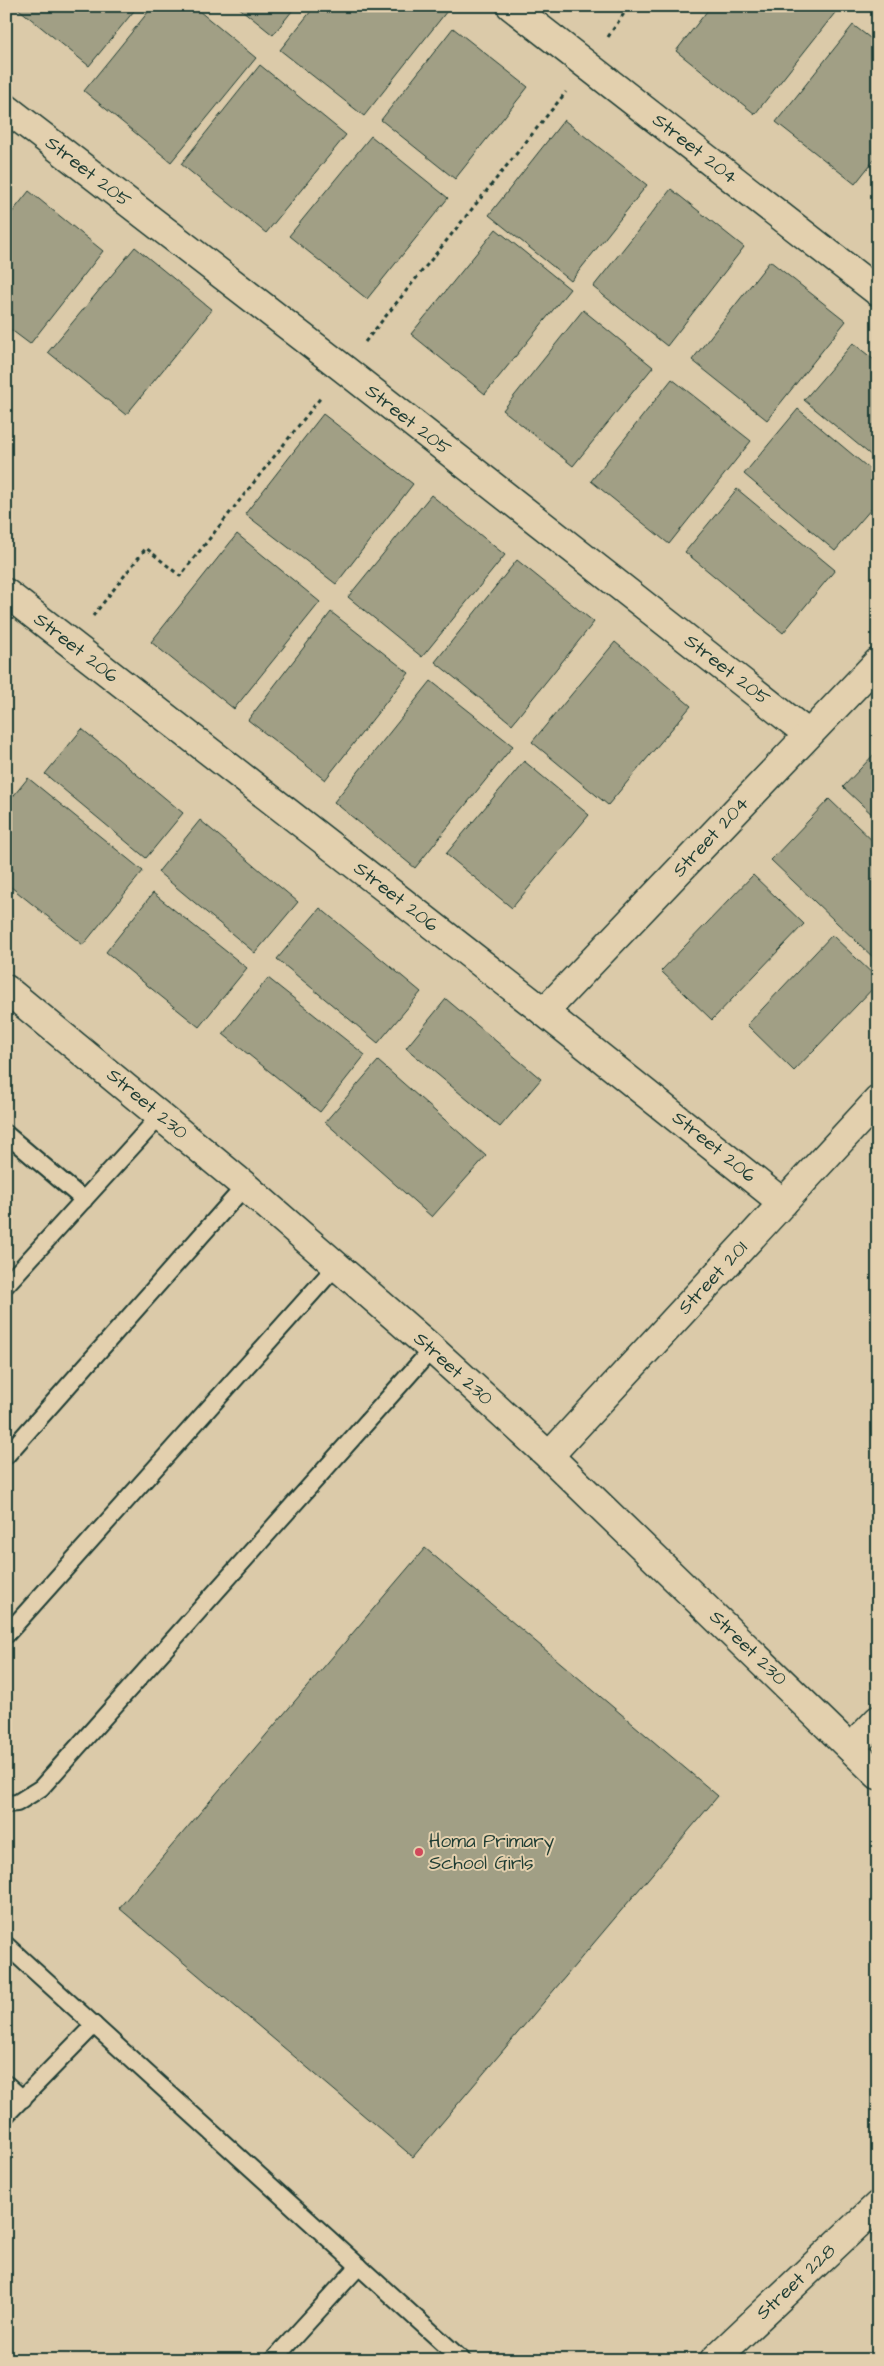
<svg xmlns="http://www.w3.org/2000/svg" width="884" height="2366" font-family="'Architects Daughter',sans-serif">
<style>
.building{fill:#a19f85;stroke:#1f3d34}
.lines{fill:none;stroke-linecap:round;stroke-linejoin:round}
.lane-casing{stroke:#1f3d34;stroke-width:20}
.street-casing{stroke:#1f3d34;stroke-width:31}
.path{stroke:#1f3d34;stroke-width:3;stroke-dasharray:4 4;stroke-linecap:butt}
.lane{stroke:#e3d0ae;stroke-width:16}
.street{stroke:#e3d0ae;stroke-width:28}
.poi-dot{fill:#d1495b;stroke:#e3d0ae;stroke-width:2}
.labels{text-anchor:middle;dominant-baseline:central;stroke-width:4;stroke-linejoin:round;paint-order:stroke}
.street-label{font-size:19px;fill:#1f3d34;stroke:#e3d0ae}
.poi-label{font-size:19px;fill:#1f3d34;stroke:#e3d0ae;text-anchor:start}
</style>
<rect width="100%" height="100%" fill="#dbcaa9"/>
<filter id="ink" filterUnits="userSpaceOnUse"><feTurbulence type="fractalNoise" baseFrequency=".02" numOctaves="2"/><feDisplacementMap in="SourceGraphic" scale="10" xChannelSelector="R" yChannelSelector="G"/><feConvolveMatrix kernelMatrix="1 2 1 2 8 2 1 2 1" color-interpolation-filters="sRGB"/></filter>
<g filter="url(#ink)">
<g class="building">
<polygon points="15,6 138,6 89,66"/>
<polygon points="153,6 193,6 256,58 171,162 84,91"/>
<polygon points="237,6 296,6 273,35"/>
<polygon points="315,6 442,6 447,11 364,116 280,50"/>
<polygon points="711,6 835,6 838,9 755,114 676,51"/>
<polygon points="853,25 878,44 878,155 855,184 776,122"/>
<polygon points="453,28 528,87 455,179 381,120"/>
<polygon points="260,65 346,135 266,233 181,164"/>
<polygon points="564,120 647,185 571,281 489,215"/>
<polygon points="371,136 448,198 367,299 289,236"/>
<polygon points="671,189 744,247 667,346 593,287"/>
<polygon points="29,191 103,251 30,344 6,326 6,220"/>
<polygon points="496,229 570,289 485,394 411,334"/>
<polygon points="135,247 212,310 126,415 48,352"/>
<polygon points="770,261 846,321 767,420 692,360"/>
<polygon points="583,310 653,367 573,466 503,410"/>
<polygon points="853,343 878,363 878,461 804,400"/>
<polygon points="672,379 751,441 669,544 591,481"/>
<polygon points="798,409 878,476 878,501 835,551 744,474"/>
<polygon points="323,414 413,484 336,584 245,514"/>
<polygon points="737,489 835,570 783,633 685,552"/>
<polygon points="431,495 505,555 422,657 348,597"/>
<polygon points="237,534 320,602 234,709 151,642"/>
<polygon points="517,560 594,622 512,724 435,662"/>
<polygon points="331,612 409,673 325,780 248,720"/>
<polygon points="615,642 691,706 608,805 532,742"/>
<polygon points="431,681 513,746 415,868 334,802"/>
<polygon points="82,729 183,813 146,858 45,774"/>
<polygon points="878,750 878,820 843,787"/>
<polygon points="524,761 589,815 512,908 446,854"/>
<polygon points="28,778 143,871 83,945 6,883 6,805"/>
<polygon points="829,799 878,846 878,962 771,860"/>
<polygon points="200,820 298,902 255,953 158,872"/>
<polygon points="753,875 804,924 712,1020 661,971"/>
<polygon points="153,893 247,968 199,1027 106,952"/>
<polygon points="320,908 421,992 378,1043 277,959"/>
<polygon points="832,935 878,979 878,983 794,1071 747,1025"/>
<polygon points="268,978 365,1055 320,1112 223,1034"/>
<polygon points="446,999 541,1079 500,1127 406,1048"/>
<polygon points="378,1061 486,1156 432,1217 325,1122"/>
<polygon points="425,1548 718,1796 413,2157 119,1908"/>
</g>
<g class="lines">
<defs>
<g id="lane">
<polyline points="6,1134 84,1200"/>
<polyline points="6,1285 161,1115"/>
<polyline points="6,1456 245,1186"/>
<polyline points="6,1635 337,1265"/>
<polyline points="6,1804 17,1803 41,1788 432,1349"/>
<polyline points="6,1945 462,2360"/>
<polyline points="6,2084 23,2099"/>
<polyline points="6,2115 94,2025"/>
<polyline points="273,2360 359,2266"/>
</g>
<g id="street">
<polyline points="511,6 878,292"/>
<polyline points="6,108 344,369 808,734"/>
<polyline points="6,593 544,1012 783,1203"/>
<polyline points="6,989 245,1186 432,1349 549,1456 878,1775"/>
<polyline points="544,1012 878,662"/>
<polyline points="549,1456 878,1100"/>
<polyline points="851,1748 878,1720"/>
<polyline points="714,2360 878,2205"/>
</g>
</defs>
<use href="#lane" class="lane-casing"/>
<use href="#street" class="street-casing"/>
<g class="path">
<polyline points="608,37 629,6"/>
<polyline points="365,342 566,92"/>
<polyline points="93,616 146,548 180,576 322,396"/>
</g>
<use href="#lane" class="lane"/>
<use href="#street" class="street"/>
</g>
</g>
<circle class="poi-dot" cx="419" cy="1852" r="5"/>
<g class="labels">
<g class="street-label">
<text transform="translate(695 149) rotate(38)">Street 204</text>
<text transform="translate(88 172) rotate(38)">Street 205</text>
<text transform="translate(408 420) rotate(38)">Street 205</text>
<text transform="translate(76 648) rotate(38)">Street 206</text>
<text transform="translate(727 670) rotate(38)">Street 205</text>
<text transform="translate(711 837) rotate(-47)">Street 204</text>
<text transform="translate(396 897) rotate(38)">Street 206</text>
<text transform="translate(147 1104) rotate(40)">Street 230</text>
<text transform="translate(714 1147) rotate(39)">Street 206</text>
<text transform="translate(713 1278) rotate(-47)">Street 201</text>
<text transform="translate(453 1369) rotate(42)">Street 230</text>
<text transform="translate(748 1648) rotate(44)">Street 230</text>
<text transform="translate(796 2282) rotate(-43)">Street 228</text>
</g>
<g class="poi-label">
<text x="429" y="1841">Homa Primary<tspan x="429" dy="22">School Girls</tspan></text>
</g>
</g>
<rect width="884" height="2366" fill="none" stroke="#e3d0ae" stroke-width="25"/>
<rect x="12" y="12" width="859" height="2341" fill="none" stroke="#1f3d34" stroke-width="2" filter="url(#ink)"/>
</svg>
